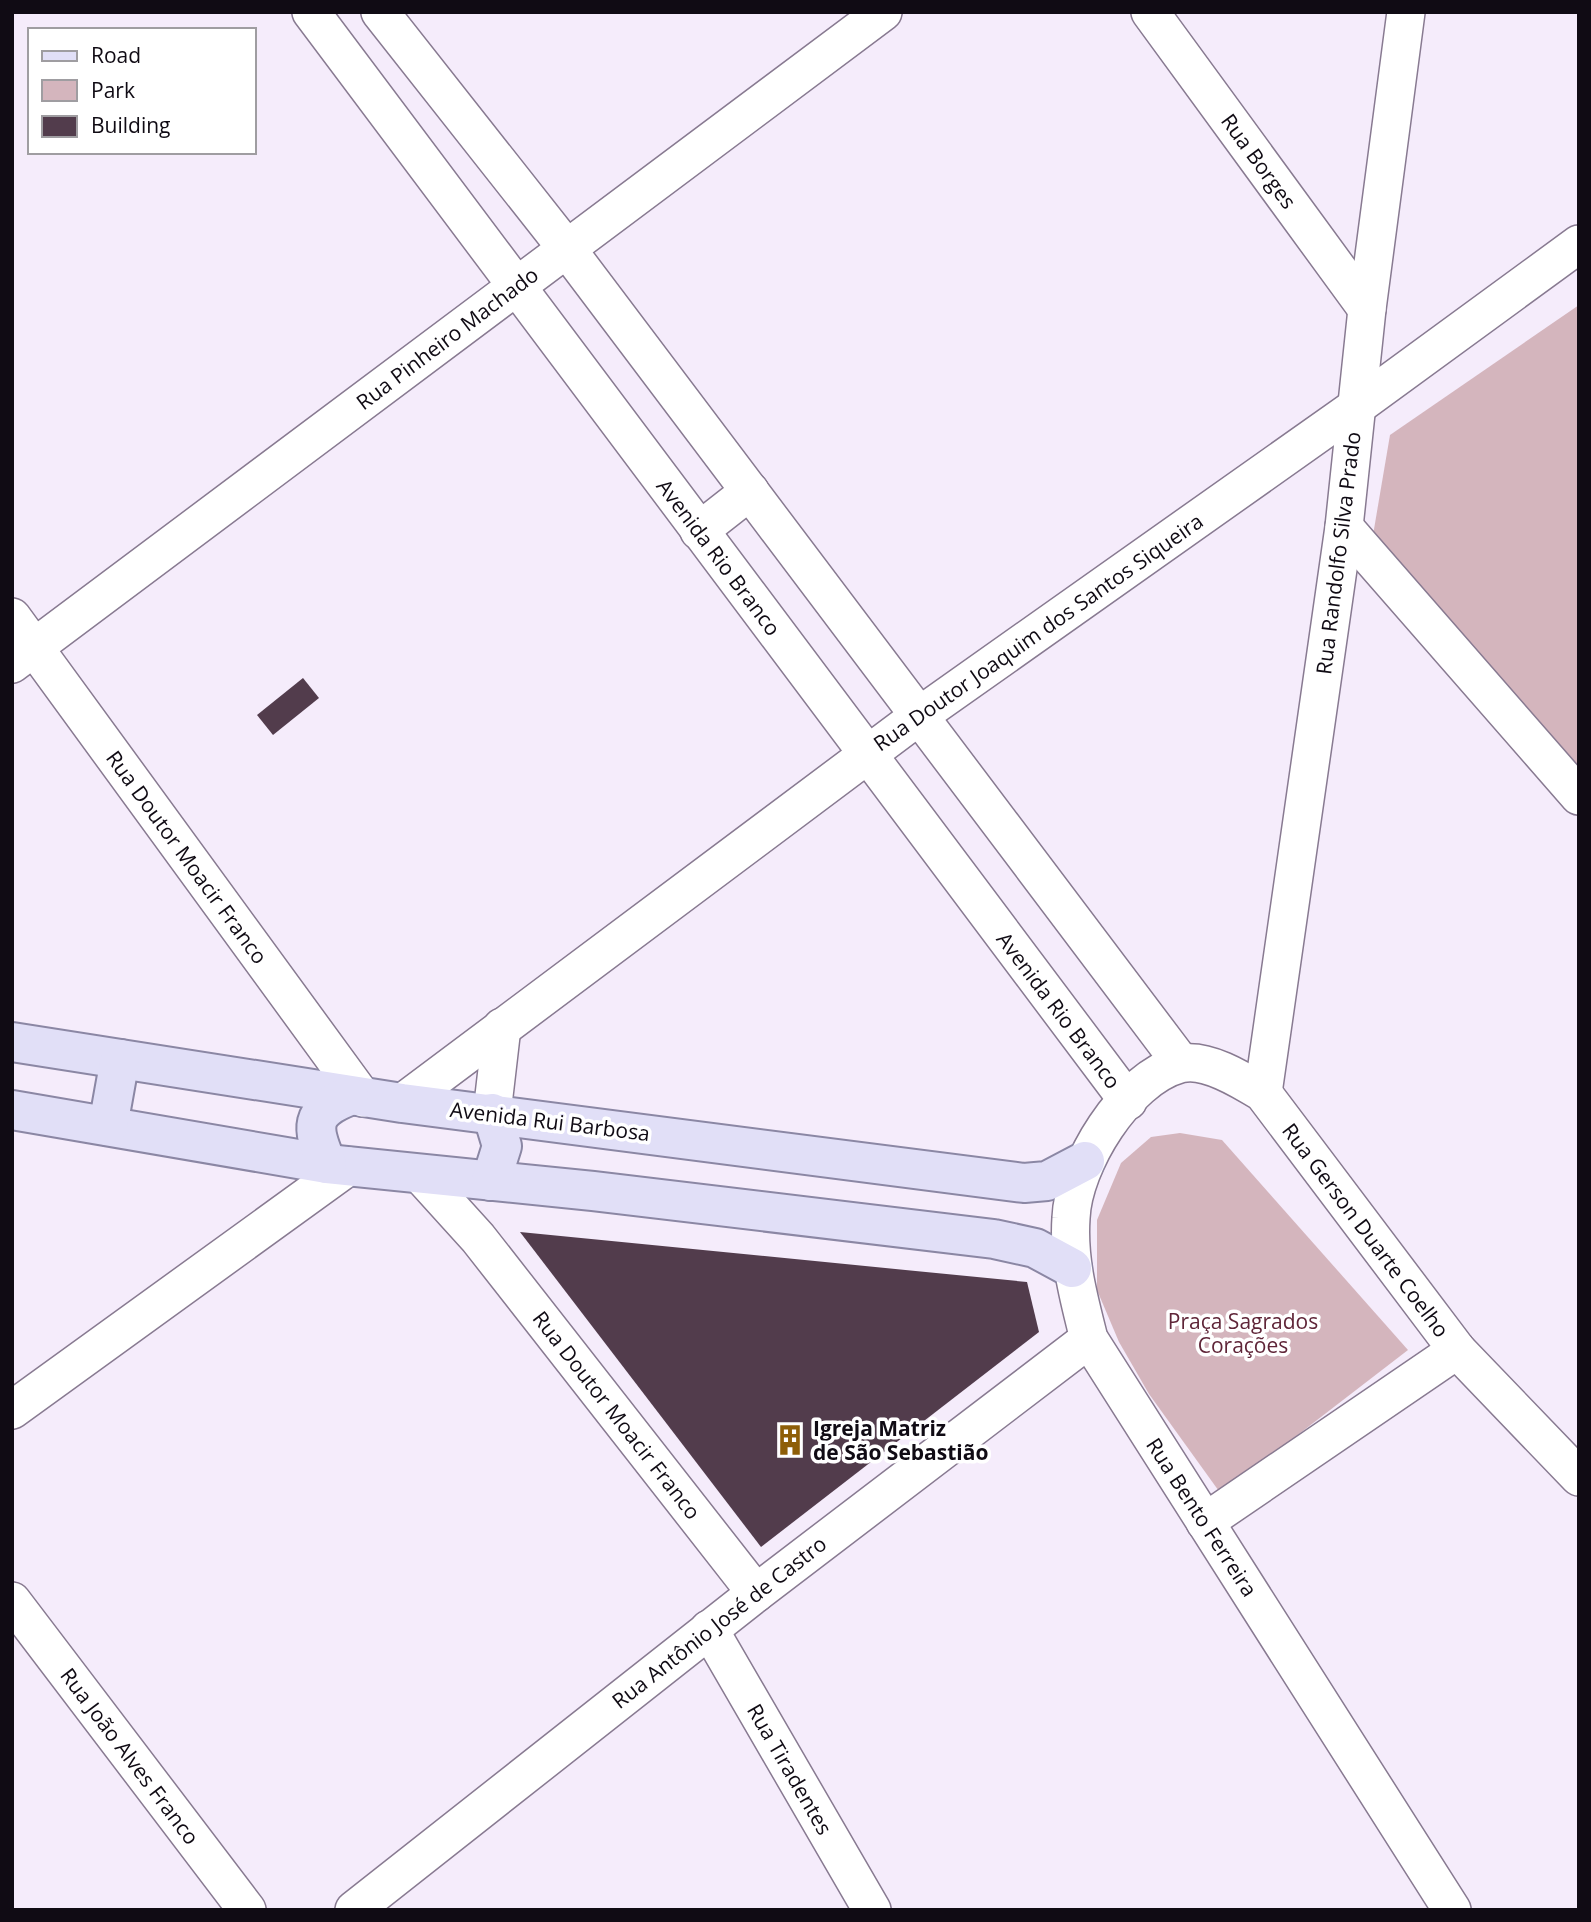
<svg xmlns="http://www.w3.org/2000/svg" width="1591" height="1922" font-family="'Open Sans',sans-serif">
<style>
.green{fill:#d4b5bd}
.building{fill:#523c4c}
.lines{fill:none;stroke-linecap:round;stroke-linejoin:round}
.minor-casing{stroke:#887a91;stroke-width:40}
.major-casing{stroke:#8b87a4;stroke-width:42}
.minor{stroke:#fff;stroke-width:37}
.major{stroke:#e1dff7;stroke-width:38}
.labels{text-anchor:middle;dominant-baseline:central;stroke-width:7;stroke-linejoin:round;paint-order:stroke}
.street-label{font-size:21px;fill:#100b14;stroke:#fff}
.park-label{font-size:21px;fill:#5f2538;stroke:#fff}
.poi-label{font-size:21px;font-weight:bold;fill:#100b14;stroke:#fff;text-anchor:start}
</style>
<rect width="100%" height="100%" fill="#f5ecfb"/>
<g class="green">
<polygon points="1579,305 1579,767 1372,541 1390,435"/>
<polygon points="1180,1133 1222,1140 1408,1350 1221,1494 1149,1394 1119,1342 1097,1290 1097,1220 1121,1163 1151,1137"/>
</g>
<g class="building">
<polygon points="303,678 319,698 273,735 257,715"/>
<polygon points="520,1232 1027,1282 1039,1332 761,1547"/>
</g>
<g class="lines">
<defs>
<g id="minor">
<polyline points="311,12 1128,1101"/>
<polyline points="380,12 567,249 1181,1063"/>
<polyline points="1150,12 1367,309"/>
<polyline points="1344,527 1579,796"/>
<polyline points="699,531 750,491"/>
<polyline points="12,617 363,1098"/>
<polyline points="12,664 883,12"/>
<polyline points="1263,1093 1344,527 1367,309 1406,12"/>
<polyline points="402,1103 919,716 1356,407 1579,244"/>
<polyline points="492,1113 502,1027"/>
<polyline points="420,1174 478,1238 756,1593"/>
<polyline points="12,1410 349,1166"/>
<polyline points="1205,1522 1457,1350"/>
<polyline points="12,1601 247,1910"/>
<polyline points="709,1629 872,1910"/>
<polyline points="354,1910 756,1593 1089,1339"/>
<path d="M1452 1910 1089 1339C1079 1299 1068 1260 1071 1218 1073 1165 1125 1079 1180 1064 1205 1057 1242 1080 1263 1093L1457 1350 1579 1477"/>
</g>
<g id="major">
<polyline points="12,1042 402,1103 1024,1183 1047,1181 1085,1161"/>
<polyline points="12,1110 327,1164 593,1191 994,1239 1035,1248 1072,1268"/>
<polyline points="108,1126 120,1059"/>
<path d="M327 1164C311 1127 309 1112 349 1096"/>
<polyline points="491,1181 502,1146 492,1113"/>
</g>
</defs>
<use href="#minor" class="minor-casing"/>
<use href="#major" class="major-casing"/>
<use href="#minor" class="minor"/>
<use href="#major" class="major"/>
</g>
<defs>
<symbol id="building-bare" viewBox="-9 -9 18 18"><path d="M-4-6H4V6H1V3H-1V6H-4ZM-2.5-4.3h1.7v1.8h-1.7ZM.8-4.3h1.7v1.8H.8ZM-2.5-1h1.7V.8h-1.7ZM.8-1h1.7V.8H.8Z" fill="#8e5e08" stroke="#fff" stroke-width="2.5" paint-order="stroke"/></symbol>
</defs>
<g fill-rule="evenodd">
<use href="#building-bare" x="768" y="1418" width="44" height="44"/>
</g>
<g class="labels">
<g class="street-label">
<text transform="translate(1259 161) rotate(54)">Rua Borges</text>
<text transform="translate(447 338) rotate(-37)">Rua Pinheiro Machado</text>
<text transform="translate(1338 553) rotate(-83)">Rua Randolfo Silva Prado</text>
<text transform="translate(719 557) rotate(53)">Avenida Rio Branco</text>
<text transform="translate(1038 632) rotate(-35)">Rua Doutor Joaquim dos Santos Siqueira</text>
<text transform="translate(187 857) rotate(54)">Rua Doutor Moacir Franco</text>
<text transform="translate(1059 1010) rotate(53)">Avenida Rio Branco</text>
<text transform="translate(550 1121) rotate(7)">Avenida Rui Barbosa</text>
<text transform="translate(1366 1230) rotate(53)">Rua Gerson Duarte Coelho</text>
<text transform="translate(617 1415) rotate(52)">Rua Doutor Moacir Franco</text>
<text transform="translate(1202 1517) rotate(57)">Rua Bento Ferreira</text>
<text transform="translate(719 1622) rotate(-38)">Rua Antônio José de Castro</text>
<text transform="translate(130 1756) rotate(53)">Rua João Alves Franco</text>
<text transform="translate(790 1769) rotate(60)">Rua Tiradentes</text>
</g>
<g class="park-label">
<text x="1243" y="1321">Praça Sagrados<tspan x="1243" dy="24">Corações</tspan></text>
</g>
<g class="poi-label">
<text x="813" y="1428">Igreja Matriz<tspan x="813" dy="24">de São Sebastião</tspan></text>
</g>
</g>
<rect width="1591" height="1922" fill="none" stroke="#100b14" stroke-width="28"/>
<rect x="28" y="28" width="228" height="126" fill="#ffffff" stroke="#9f9da1" stroke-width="2"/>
<rect x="42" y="51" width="35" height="10" fill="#e1dff7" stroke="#9f9da1" stroke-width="2"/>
<text x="91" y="63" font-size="21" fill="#100b14">Road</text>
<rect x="42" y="80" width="35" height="21" fill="#d4b5bd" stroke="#9f9da1" stroke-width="2"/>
<text x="91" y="98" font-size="21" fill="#100b14">Park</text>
<rect x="42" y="116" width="35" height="21" fill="#523c4c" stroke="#9f9da1" stroke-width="2"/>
<text x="91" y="133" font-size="21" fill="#100b14">Building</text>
</svg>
